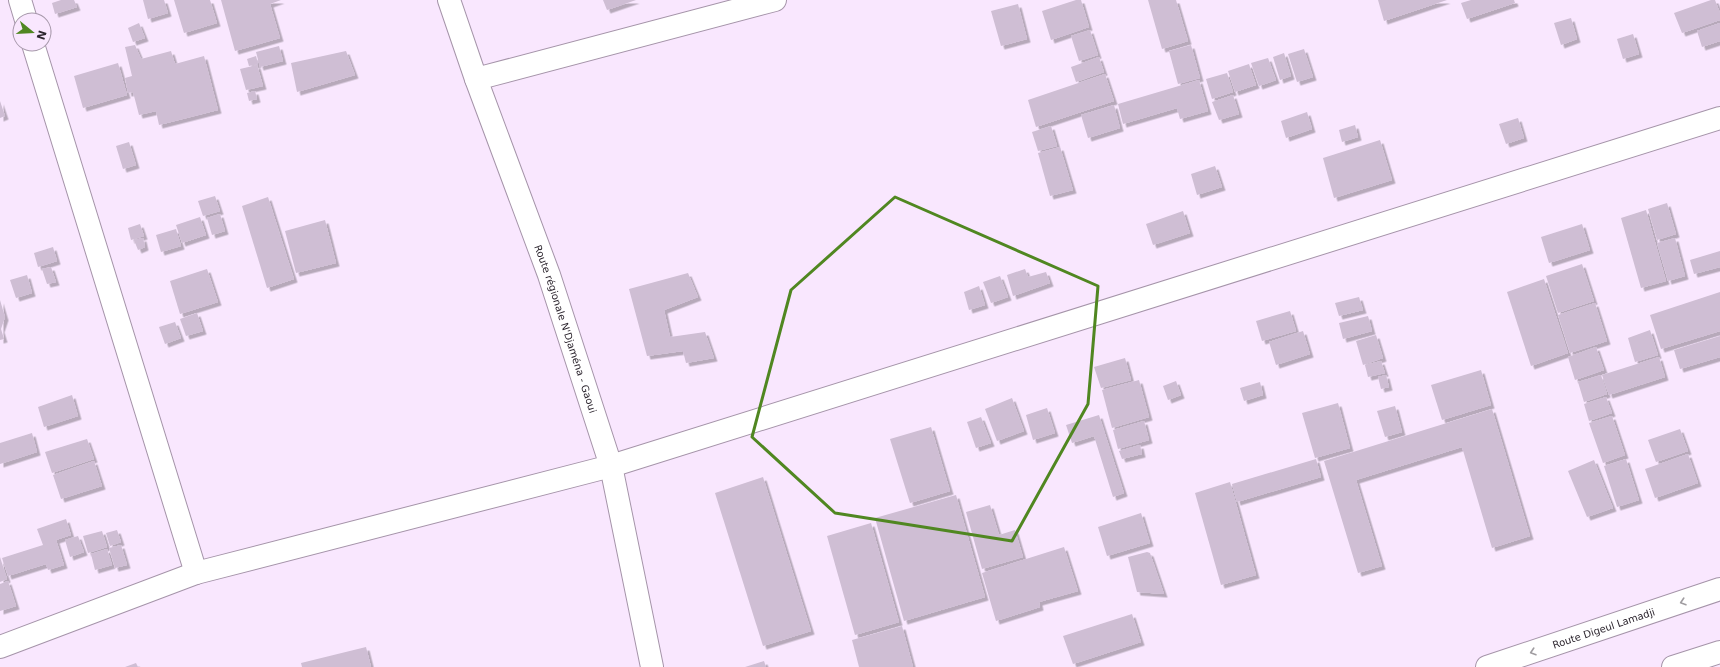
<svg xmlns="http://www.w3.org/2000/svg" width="1720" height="667" font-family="'DejaVu Sans',sans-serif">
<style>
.building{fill:#cfbed4;filter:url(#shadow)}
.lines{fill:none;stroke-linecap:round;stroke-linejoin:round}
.minor-casing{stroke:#a594a9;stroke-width:24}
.secondary-casing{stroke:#a594a9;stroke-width:24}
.minor{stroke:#fff;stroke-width:22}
.secondary{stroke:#fff;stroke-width:22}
.oneway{stroke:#a09da1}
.marked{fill:none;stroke:#508721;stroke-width:3;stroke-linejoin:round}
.labels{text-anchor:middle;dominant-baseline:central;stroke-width:3;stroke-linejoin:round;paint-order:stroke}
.street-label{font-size:10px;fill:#2c252e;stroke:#f9e7fe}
</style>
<defs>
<filter id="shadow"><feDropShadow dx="3.5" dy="3.5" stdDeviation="0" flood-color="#0004"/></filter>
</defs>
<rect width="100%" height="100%" fill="#f9e7fe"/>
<g class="building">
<polygon points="61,0 74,0 77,7 55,14 52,3"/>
<polygon points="143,0 164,0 168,13 148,19"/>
<polygon points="174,0 210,0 217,23 184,33"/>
<polygon points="221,0 281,0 270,4 280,38 235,51"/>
<polygon points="603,0 636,0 607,10"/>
<polygon points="1076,0 1081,0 1089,27 1051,40 1042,11"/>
<polygon points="1148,0 1176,0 1188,41 1162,49"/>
<polygon points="1378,0 1447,0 1384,21"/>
<polygon points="1471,0 1514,0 1515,3 1467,19 1461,3"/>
<polygon points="1711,0 1715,0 1720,13 1720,20 1682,33 1674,13"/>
<polygon points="1018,4 1027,39 1001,46 991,11"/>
<polygon points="1571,18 1577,39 1561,45 1554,23"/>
<polygon points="139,23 145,38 133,42 128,28"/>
<polygon points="1720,23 1720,41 1702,47 1697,31"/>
<polygon points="1090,30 1098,55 1079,61 1071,36"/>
<polygon points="1633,34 1639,54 1623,59 1617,39"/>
<polygon points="135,45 141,59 171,51 175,64 204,56 218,110 159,125 156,111 139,115 133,92 128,93 125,78 132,76 125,47"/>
<polygon points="1191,45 1200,78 1178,84 1169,51"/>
<polygon points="279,46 283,61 260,67 256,52"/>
<polygon points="1304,49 1313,77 1297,82 1288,54"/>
<polygon points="346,51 355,75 297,92 291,63"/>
<polygon points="1284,53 1291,76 1280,80 1273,57"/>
<polygon points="256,56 258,64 249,66 247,59"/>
<polygon points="1099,57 1104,72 1076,82 1071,67"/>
<polygon points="1268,58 1276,80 1259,86 1251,63"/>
<polygon points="118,63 127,95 83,108 74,76"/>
<polygon points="1249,64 1256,85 1235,92 1228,71"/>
<polygon points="257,65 263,86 246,90 240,69"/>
<polygon points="1227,73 1233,92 1212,99 1206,79"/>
<polygon points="1105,74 1114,101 1036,127 1028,100"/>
<polygon points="1199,80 1208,111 1180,119 1177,108 1123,124 1118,104"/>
<polygon points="255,91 257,99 249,101 247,93"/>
<polygon points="1233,95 1239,114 1219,120 1212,102"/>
<polygon points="0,101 5,116 0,118"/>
<polygon points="1114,105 1120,128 1088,138 1081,115"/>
<polygon points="1307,112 1312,129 1286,138 1281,121"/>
<polygon points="1518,118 1524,138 1506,144 1499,124"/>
<polygon points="1355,125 1358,137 1342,142 1339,130"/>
<polygon points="1051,126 1057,146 1038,151 1032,132"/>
<polygon points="1380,140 1392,180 1334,198 1323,158"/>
<polygon points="129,142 136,165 123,169 116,146"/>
<polygon points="1060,147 1073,190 1050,196 1038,153"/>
<polygon points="1215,166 1222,187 1197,195 1191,174"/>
<polygon points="215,196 220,211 203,216 198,201"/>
<polygon points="268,197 294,279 267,288 242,206"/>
<polygon points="1667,203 1676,234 1657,240 1648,209"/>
<polygon points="1646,210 1666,281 1641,288 1621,218"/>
<polygon points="1183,211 1190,233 1153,245 1146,224"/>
<polygon points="220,214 225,231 212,235 207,218"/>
<polygon points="200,217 206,235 182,243 176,225"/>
<polygon points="325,220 336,263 296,273 285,231"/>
<polygon points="140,224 144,236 131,240 128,228"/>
<polygon points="1582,224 1590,250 1549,263 1541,237"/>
<polygon points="176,229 181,246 161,252 156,235"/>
<polygon points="143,238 145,247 138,250 134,240"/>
<polygon points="1675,238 1685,276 1668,281 1657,243"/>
<polygon points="53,247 57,261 38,267 34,253"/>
<polygon points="1720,251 1720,267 1694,274 1690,260"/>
<polygon points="1582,264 1594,301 1558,313 1546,276"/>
<polygon points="51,267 56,282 47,284 42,269"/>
<polygon points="207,269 218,302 180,314 170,281"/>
<polygon points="1025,269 1028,277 1046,272 1050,283 1013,296 1007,275"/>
<polygon points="688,273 698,297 664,310 670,337 705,332 714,358 686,363 683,351 647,356 629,289"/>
<polygon points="27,275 32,293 16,298 10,280"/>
<polygon points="1000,276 1008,297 991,303 983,282"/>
<polygon points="1544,279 1568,353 1531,366 1507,292"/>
<polygon points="979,286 985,305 969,310 964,292"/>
<polygon points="1720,292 1720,331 1661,349 1650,315"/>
<polygon points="1359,297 1363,310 1339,316 1335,303"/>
<polygon points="0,300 5,317 1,329 4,339 0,340"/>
<polygon points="1595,303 1607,341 1570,353 1558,315"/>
<polygon points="1290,311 1296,331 1262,341 1256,321"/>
<polygon points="197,313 203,331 186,336 180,319"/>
<polygon points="1368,316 1372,331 1343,339 1339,323"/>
<polygon points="175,322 181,338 165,344 159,327"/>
<polygon points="1650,330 1658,355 1635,362 1628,338"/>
<polygon points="1303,331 1310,354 1276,365 1269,342"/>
<polygon points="1376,335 1383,358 1363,365 1356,341"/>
<polygon points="1720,336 1720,357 1680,369 1674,350"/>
<polygon points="1596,347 1604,370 1575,380 1568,357"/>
<polygon points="1659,357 1665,377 1609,395 1602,375"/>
<polygon points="1125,358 1131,380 1101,388 1094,367"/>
<polygon points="1381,361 1385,373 1368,377 1365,365"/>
<polygon points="1481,370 1491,405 1442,420 1431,385"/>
<polygon points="1386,375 1389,387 1381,389 1378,377"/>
<polygon points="1601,375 1607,394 1584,402 1578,382"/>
<polygon points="1139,380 1149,417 1112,428 1102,390"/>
<polygon points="1176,381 1181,395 1168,400 1163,386"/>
<polygon points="1260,382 1263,395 1244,401 1240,388"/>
<polygon points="72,395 78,416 44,427 38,407"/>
<polygon points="1606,397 1612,413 1589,421 1584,404"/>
<polygon points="1012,398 1024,431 997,441 985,409"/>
<polygon points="1338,403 1350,448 1315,458 1302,413"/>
<polygon points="1395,406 1402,432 1385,437 1377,411"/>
<polygon points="1047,408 1055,433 1033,440 1026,415"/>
<polygon points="1492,409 1530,536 1492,548 1462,447 1356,480 1382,566 1358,573 1324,461"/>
<polygon points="1099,415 1124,493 1113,497 1094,436 1072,443 1066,425"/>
<polygon points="1612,416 1625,455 1603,463 1589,423"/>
<polygon points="981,417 991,443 976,448 967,422"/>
<polygon points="1144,421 1149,440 1118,449 1113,430"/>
<polygon points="931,427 950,491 910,503 890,439"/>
<polygon points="1680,429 1688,451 1656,462 1648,440"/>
<polygon points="32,433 37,452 0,464 0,443"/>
<polygon points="87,439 94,459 52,473 45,452"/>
<polygon points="1140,445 1142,454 1122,459 1119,451"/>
<polygon points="1688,454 1698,483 1655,498 1645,469"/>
<polygon points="1316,459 1321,477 1237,502 1232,484"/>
<polygon points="1626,459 1639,500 1617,507 1604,466"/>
<polygon points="1594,460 1613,508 1587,517 1568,471"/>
<polygon points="94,461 102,486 61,499 53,475"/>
<polygon points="763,477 811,631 763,646 715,493"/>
<polygon points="1230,482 1256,575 1221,585 1195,493"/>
<polygon points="956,495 985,597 904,621 875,518"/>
<polygon points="990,505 999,535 1015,530 1023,557 982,569 966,512"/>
<polygon points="1141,513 1150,543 1107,556 1098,527"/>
<polygon points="66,519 71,535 56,540 64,565 48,570 46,564 8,576 2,558 43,545 37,529"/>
<polygon points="871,523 899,622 855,635 827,536"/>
<polygon points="117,530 121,542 110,546 106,533"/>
<polygon points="102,531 107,547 88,553 83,536"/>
<polygon points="78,536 84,552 70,557 65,540"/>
<polygon points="121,545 127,565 115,568 109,548"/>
<polygon points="1064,547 1078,591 1039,602 1040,607 996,621 982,573"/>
<polygon points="107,549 112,565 95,570 91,554"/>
<polygon points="1147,552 1150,553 1164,594 1137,592 1128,557"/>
<polygon points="0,557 7,579 0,582"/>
<polygon points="8,581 16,606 0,611 0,584"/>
<polygon points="1132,614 1141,642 1073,664 1063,636"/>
<polygon points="902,626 913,667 859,667 852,640"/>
<polygon points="366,647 371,667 302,667 301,663"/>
<polygon points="764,661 766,667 745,667"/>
<polygon points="136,663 138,667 125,667"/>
</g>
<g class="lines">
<defs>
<g id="minor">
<polyline points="20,0 26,20"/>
<path id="s1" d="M449 0 476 79 549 275 611 466 652 667"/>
<polyline points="33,44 196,573"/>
<polyline points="476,79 775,0"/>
<polyline points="0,647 196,573 611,466 1720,118"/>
</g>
<g id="secondary">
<path id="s2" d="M1487 667 1720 589"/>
<polyline points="1673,667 1720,652"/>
</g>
</defs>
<use href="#minor" class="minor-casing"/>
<use href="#secondary" class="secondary-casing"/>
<use href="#minor" class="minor"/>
<use href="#secondary" class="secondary"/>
</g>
<defs><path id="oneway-chevron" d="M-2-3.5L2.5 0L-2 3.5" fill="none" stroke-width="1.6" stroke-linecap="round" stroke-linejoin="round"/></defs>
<g class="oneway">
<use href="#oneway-chevron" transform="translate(1683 602) rotate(162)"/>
<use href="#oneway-chevron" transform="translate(1533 652) rotate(162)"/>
</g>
<path class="marked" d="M895 197 1098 286 1088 404 1012 541 835 513 752 437 791 290Z"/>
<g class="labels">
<g class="street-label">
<text stroke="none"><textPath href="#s1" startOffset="349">Route régionale N'Djaména - Gaoui</textPath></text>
<text stroke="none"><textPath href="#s2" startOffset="123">Route Digeul Lamadji</textPath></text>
</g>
</g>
<g transform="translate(32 32) rotate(108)"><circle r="19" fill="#f9e7fe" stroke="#a799ab"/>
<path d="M0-3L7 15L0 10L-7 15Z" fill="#508721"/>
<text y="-6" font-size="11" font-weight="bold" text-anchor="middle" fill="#2c252e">N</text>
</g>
</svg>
